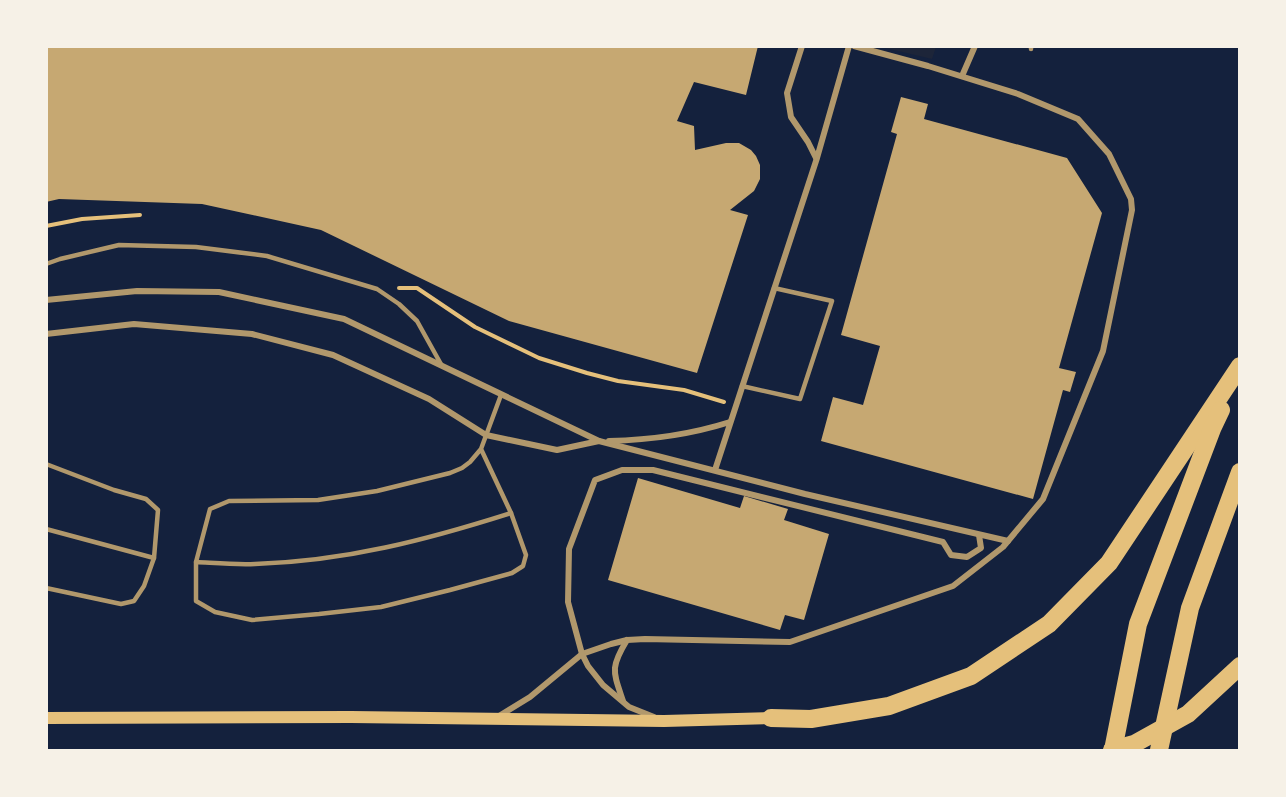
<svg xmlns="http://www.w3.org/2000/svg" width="1286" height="797" font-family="Lora,serif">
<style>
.green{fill:#1d2539}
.building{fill:#c6a872}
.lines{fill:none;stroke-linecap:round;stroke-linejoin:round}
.path{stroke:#e5c07b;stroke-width:4}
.service{stroke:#b1986c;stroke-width:4.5}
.minor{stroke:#b1986c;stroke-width:6}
.secondary{stroke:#e5c07b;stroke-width:12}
.motorway{stroke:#e5c07b;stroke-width:18}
</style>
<rect width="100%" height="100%" fill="#14213d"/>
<polygon class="green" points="881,47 936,47 932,59"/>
<g class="building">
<polygon points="46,46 327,46 334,48 335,46 758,46 746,95 694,82 677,121 694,126 695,150 726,143 739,143 751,150 756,156 760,165 760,179 754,191 730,210 748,215 697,373 509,321 321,230 202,204 59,199 46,202"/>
<polygon points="901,97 928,104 924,119 1067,158 1102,213 1059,368 1076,372 1070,392 1063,390 1033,499 821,441 833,397 863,405 880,346 841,335 897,134 891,132"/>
<polygon points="638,478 740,508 744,496 788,509 784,520 829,534 804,620 785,615 780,630 608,580"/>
</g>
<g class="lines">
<g class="path">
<polyline points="46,226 82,219 140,215"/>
<polyline points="399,288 417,288 475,327 539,358 587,373 618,381 684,390 724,402"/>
</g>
<g class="service">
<polyline points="1031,49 1031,46"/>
<polyline points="46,264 60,259 119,245 196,247 267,256 377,289 399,304 417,321 442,366"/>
<polyline points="742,386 800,399 832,301 774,288"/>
<polyline points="481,449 511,513 526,555 523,566 512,573 450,590 381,607 319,614 252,620 215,612 196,601 196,562 210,509 229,501 318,500 377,491 450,473 462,468 470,462 481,449 501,395"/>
<polyline points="46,464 114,490 146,499 158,510 154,558 144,586 134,601 121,604 46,588"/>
<polyline points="46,529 154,558"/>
<path d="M196 562C215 563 236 565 255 564 346 561 426 540 511 513"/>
</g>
<g class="minor">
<polyline points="802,46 787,93 791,117 808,142 816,158"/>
<polyline points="962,76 975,46"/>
<polyline points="46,300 137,291 219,292 344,319 599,441 805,494 1008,541"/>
<polyline points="46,334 134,324 252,334 333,355 429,399 486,435 557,450 599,441"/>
<path d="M609 441C652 440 689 435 730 422"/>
<polyline points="715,470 817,158 849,46"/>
<path d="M623 701C613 671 610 668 627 640"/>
<polyline points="499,716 530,697 582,654 611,644 627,640 645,639 790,642 953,586 1003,547 1043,499 1103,351 1132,210 1131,199 1109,154 1078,119 1018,94 928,66 854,46"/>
<polyline points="654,717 629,707 603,685 588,666 582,654 568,602 569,549 595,480 622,470 653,470 943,542 951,555 967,557 981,548 979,535"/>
</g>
<polyline class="secondary" points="46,718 351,717 664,721 771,718"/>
<g class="motorway">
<polyline points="771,718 811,719 889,706 971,676 1049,624 1109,563 1240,366"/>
<polyline points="1112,750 1134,744 1188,714 1240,666"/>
<polyline points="1113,750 1138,624 1212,429 1221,410"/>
<polyline points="1159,750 1190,608 1240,472"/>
</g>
</g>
<rect width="1286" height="797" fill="none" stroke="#f6f1e7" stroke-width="96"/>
</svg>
